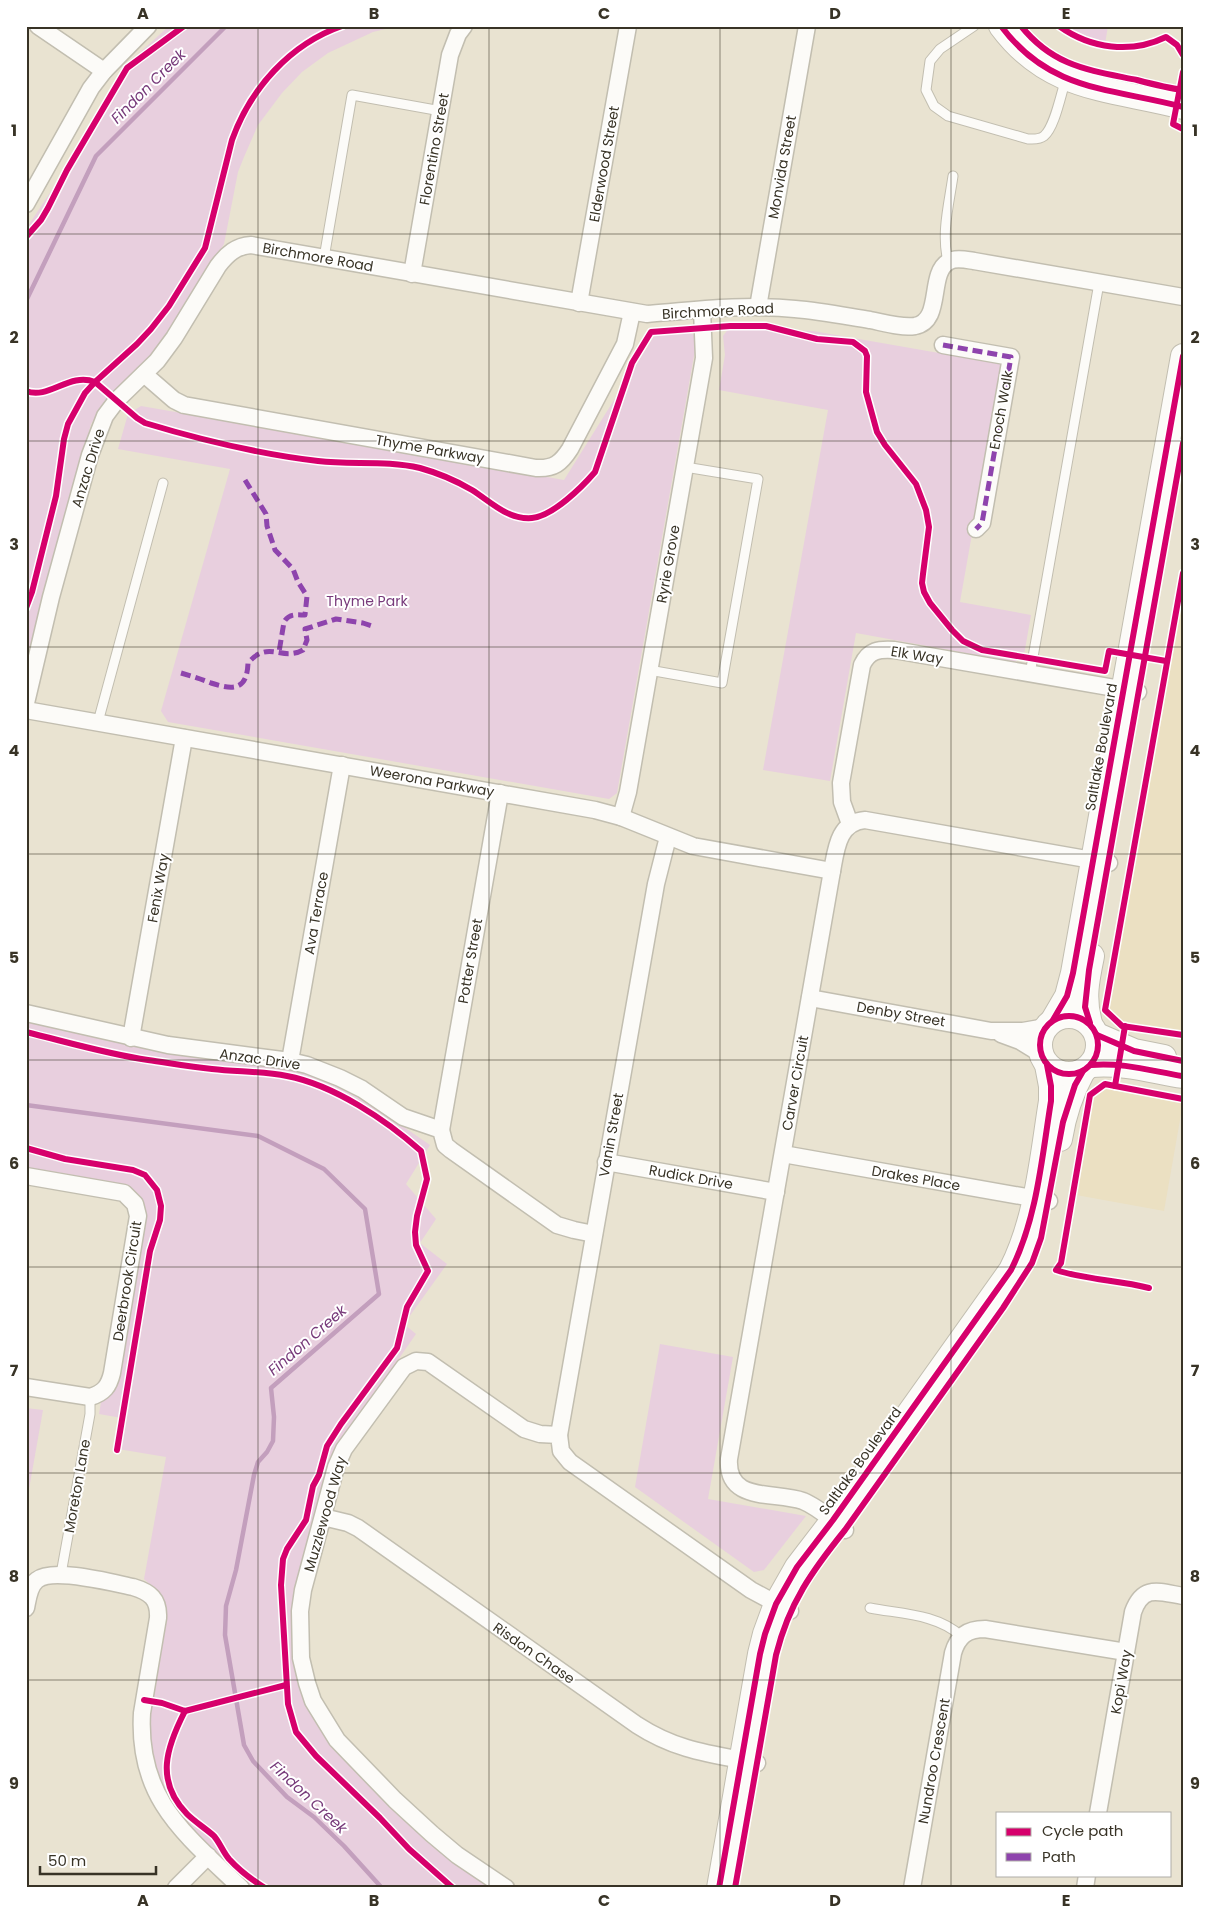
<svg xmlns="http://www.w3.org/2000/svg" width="1209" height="1914" font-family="Poppins,sans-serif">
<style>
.built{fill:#ebe0c2}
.green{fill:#e8cfde}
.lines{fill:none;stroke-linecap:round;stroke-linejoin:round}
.stream{stroke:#c39fbd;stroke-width:4.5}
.lane-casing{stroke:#c2beb0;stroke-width:11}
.street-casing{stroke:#c2beb0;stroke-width:19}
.secondary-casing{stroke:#c2beb0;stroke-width:26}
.lane{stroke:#fcfbf8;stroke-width:9}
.street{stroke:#fcfbf8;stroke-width:16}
.secondary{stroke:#fcfbf8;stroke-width:24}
.quiet{stroke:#8e44ad;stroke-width:5;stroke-dasharray:10 5;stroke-linecap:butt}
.cycleway-casing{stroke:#fff;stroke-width:9}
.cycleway{stroke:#d6006c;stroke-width:6}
.grid{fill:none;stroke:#383326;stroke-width:1;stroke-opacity:0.55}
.labels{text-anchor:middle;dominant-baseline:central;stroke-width:4;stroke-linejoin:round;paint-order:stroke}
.street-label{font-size:14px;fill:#383326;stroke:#fff}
.park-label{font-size:14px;fill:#783a7b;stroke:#fff}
.water-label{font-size:15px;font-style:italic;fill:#773a7a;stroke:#fff}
.neatline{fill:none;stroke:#383326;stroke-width:2}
.grid-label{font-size:16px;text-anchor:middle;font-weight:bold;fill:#383326}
</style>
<rect width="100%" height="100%" fill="#e9e3d1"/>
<g class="built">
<polygon points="1180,604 1183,605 1183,1035 1122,1025 1115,1020 1108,1011"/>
<polygon points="1106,1089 1183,1103 1164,1211 1076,1195 1093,1098"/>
</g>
<g class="green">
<polygon points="169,26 398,26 373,32 328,53 302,72 282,93 258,125 244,157 238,172 224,244 173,328 145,362 108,397 91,424 26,670 26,229 96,123 122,69"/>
<polygon points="1054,26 1108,26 1104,50 1074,40"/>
<polygon points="729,328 813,331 1002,364 960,602 1031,615 1024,655 1015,662 856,633 830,781 763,770 828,410 719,390 725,355 723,336"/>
<polygon points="691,333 694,335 695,350 617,793 609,799 168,722 161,711 230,469 118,449 128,414 141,406 564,480 654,336"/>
<path d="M26 1019 278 1064 340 1083 430 1145 406 1184 436 1219 420 1243 447 1264 404 1324 416 1334 329 1459 294 1601 307 1702 321 1729 335 1749 494 1888H246L165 1800 151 1752 148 1722 166 1605 161 1595 144 1579 166 1457 118 1449 122 1418 99 1414 101 1402C111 1395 116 1389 120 1377L146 1219C144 1199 140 1193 122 1184L26 1168Z"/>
<polygon points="660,1344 733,1357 708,1499 806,1516 764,1570 754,1572 635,1487"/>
<polygon points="26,1408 43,1410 26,1506"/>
</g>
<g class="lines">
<g class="stream">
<polyline points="26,301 96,156 226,26"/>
<polyline points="26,1105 258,1136 324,1169 365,1209 379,1294 271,1388 274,1417 273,1441 267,1452 258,1462 254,1475 236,1570 226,1606 225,1635 244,1745 253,1761 287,1797 314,1817 344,1846 382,1888"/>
</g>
<defs>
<g id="lane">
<path d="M974 26 940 49 930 61 926 90 934 106 948 116 1028 139C1033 139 1039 140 1044 136 1055 127 1061 93 1066 79"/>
<polyline points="324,258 352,95 441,111"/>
<path d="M948 261C941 234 949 204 953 176"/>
<polyline points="649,670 722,683 758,479 685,467"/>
<polyline points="1030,674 1099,283"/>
<polyline points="98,722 163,483"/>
<polyline points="61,1574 90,1414 90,1397"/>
<path d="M870 1608C901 1614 937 1614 961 1636"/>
</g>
<g id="street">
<polyline points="38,26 104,71"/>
<polyline points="26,204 91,88 104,71 148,26"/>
<polyline points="412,274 450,55 458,34 464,26"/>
<polyline points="579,303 628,26"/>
<polyline points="758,307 807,26"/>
<polyline points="943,345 1011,357 982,523 976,529"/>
<path d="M144 374 174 400 184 405 536 468C554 469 561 463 570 449L625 344 632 312"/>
<path d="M26 703 51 597 90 455 105 416 117 400 157 361 174 338 218 266C227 254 236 246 251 245L647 314C696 310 746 304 795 309 820 311 845 316 870 320 885 323 901 328 915 326 943 321 928 274 948 262 955 257 967 260 974 261L1183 297"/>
<polyline points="26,710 595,810 621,817 693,846 832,871"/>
<polyline points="621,817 628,792 704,358 702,310"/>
<path d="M850 824 842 802 841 783 862 665C869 650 879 649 894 650L1138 692"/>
<polyline points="810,998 991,1031 1023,1031 1046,1027"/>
<polyline points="26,1013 168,1045 290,1061 307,1065 340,1078 362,1089 403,1117 441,1130 445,1145 451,1150 557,1225 574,1230 594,1234"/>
<polyline points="1001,1034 1020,1041 1041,1054"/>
<polyline points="131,1038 184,738"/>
<polyline points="290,1061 342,765"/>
<polyline points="441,1130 500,793"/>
<polyline points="783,1154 1049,1201"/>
<polyline points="606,1162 776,1192"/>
<path d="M26 1176 124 1193 135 1204 138 1216 112 1373C109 1386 104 1393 90 1397L26 1387"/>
<polyline points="559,1435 656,884 668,837"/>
<path d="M323 1517 348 1523 358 1528 637 1725C677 1751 711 1754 757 1763"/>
<path d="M845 1530C832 1520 818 1507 803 1501 774 1491 726 1503 729 1459L832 871C836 850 838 822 865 820L1109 863"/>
<path d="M26 1608C28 1598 29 1586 37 1580 53 1567 113 1583 133 1587 150 1592 159 1599 158 1618L142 1713C137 1799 185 1834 241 1888"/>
<path d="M1098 1813 1133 1612C1143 1584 1159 1592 1183 1596"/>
<polyline points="176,1888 208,1856"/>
<polyline points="506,1888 457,1855 432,1834 395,1800 337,1740 313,1701 307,1683 301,1658 300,1611 303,1590 336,1467 344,1449 404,1367 416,1361 428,1362 524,1429 540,1434 559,1435 561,1451 570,1462 751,1590 790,1611"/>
<path d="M912 1888 953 1653C958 1636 967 1629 985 1629L1126 1652"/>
<polyline points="1085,1888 1087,1875"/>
</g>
<g id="secondary">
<path d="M1001 26C1050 92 1111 88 1183 107"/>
<circle cx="1069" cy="1045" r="29"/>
<polyline points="1053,1020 1067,996 1073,973 1183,356"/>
<path d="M1090 1023C1083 999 1087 980 1092 956"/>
<polyline points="1097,1035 1134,1051 1164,1057"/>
<path d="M1091 1065C1122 1062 1152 1071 1183 1076"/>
<path d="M1060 1139C1064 1114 1071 1093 1083 1071"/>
<path d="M719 1888 760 1654 765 1634 776 1604 797 1567 833 1520 1011 1270C1037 1219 1042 1157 1051 1101V1086L1047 1065"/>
</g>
</defs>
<use href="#lane" class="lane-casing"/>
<use href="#street" class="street-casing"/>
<use href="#secondary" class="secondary-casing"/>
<use href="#lane" class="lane"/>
<use href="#street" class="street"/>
<use href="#secondary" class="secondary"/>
<g class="quiet">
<polyline points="943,345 1011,357 982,523 976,529"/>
<path d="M245 480 266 514 267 526 275 550 293 569 298 582 307 596 305 615C297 615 289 613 284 622L279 652"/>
<path d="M181 673C191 676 201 679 211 683 233 690 247 691 248 663 269 639 281 662 303 650L307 640 305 629 336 619 363 623 375 627"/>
</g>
<defs>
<g id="cycleway">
<path d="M1001 26C1050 92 1111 88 1183 107"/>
<path d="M1021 26C1054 67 1089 70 1137 80 1152 84 1167 88 1183 90"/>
<path d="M1059 26C1091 49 1131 54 1166 37L1177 45 1183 55"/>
<polyline points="1183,72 1173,124 1183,129"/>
<polyline points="26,237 41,220 48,208 67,170 127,68 184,26"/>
<path d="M26 391C49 400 69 372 95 382L137 418 145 423C201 440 259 454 318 461 352 465 386 460 420 468 438 473 455 480 472 490 491 502 508 520 532 518 553 516 582 487 595 472L632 363 651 332 730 326H766L817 339 853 342 865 351 867 356 866 392 877 432 885 445 916 484 926 510 929 527 923 574 922 583 924 592 930 603 952 630 963 641 982 650 1105 671 1109 651 1166 661"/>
<polyline points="1183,573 1105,1010 1122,1026 1183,1035"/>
<path d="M26 608 32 592 56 496 64 439 68 424 85 393 95 382 137 344 151 329 169 306 205 248 232 140C250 89 290 44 342 26"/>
<circle cx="1069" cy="1045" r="29"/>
<polyline points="1053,1020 1067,996 1073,973 1183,356"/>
<polyline points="1090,1023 1085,1007 1089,970 1183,443"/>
<path d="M1125 1026 1115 1086 1105 1084 1090 1095 1061 1263 1056 1270C1086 1280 1118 1280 1149 1288"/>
<path d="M26 1032C67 1042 107 1054 148 1060 169 1063 190 1067 212 1069 237 1072 262 1071 287 1076 334 1085 386 1120 421 1151L427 1179 417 1216 415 1232 416 1245 428 1271 407 1307 397 1348 341 1424 327 1446 319 1475 313 1486 306 1520 287 1549 283 1559 281 1585 288 1704 296 1732 316 1756 380 1818 409 1849 453 1888"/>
<polyline points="1097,1035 1134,1051 1183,1061"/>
<path d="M1091 1065C1121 1062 1152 1071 1182 1076"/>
<polyline points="1115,1086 1183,1099"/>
<polyline points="26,1148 65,1159 133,1170 145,1175 157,1190 161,1206 160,1220 150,1251 117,1450"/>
<polyline points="144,1700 162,1703 185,1711 286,1685"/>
<path d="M185 1711C166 1748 155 1781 187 1814 195 1822 205 1828 214 1836 220 1843 223 1852 229 1859 239 1870 252 1880 265 1888"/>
<path d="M719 1888 760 1654 765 1634 776 1604 797 1567 833 1520 1011 1270C1037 1219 1042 1157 1051 1101V1086L1047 1065"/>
<path d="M735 1888 776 1655C789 1603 812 1571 845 1530L1003 1308 1032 1263 1041 1238 1063 1122 1075 1085 1083 1071"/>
</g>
</defs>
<use href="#cycleway" class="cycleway-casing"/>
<use href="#cycleway" class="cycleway"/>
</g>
<path class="grid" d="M258 26V1888M489 26V1888M720 26V1888M951 26V1888M26 234H1183M26 441H1183M26 647H1183M26 854H1183M26 1060H1183M26 1267H1183M26 1473H1183M26 1680H1183"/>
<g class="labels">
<g class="street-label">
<text transform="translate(434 149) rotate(-80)">Florentino Street</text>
<text transform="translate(604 164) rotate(-80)">Elderwood Street</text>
<text transform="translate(782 167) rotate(-80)">Monvida Street</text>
<text transform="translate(318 257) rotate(10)">Birchmore Road</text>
<text transform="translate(718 311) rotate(-3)">Birchmore Road</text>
<text transform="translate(1001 410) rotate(-80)">Enoch Walk</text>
<text transform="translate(430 449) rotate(10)">Thyme Parkway</text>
<text transform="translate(88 468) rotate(-73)">Anzac Drive</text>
<text transform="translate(668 564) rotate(-80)">Ryrie Grove</text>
<text transform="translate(917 655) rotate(9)">Elk Way</text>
<text transform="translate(1101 747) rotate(-80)">Saltlake Boulevard</text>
<text transform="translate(432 781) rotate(10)">Weerona Parkway</text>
<text transform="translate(158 888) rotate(-80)">Fenix Way</text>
<text transform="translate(316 913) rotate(-80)">Ava Terrace</text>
<text transform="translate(470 961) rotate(-80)">Potter Street</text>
<text transform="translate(901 1014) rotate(10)">Denby Street</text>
<text transform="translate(260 1059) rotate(8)">Anzac Drive</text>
<text transform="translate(795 1083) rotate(-80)">Carver Circuit</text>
<text transform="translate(611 1135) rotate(-80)">Vanin Street</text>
<text transform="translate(691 1177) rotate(10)">Rudick Drive</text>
<text transform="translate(916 1178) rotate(10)">Drakes Place</text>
<text transform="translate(127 1281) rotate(-81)">Deerbrook Circuit</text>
<text transform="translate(860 1461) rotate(-54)">Saltlake Boulevard</text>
<text transform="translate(77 1486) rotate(-80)">Moreton Lane</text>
<text transform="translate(325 1514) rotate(-74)">Muzzlewood Way</text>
<text transform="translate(534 1653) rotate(35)">Risdon Chase</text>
<text transform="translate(1121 1682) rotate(-80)">Kopi Way</text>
<text transform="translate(934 1761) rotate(-80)">Nundroo Crescent</text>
</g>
<g class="park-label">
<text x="367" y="601">Thyme Park</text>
</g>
<g class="water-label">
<text transform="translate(148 86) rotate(-45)">Findon Creek</text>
<text transform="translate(307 1340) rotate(-41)">Findon Creek</text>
<text transform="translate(309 1797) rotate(43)">Findon Creek</text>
</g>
</g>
<rect width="1209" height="1914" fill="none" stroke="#ffffff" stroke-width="55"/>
<rect x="996" y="1812" width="175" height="65" fill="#ffffff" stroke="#afada8"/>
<rect x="1006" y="1828" width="25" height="8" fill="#d6006c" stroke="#afada8"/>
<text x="1042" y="1836" font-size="15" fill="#383326">Cycle path</text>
<rect x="1006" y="1853" width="25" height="8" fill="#8e44ad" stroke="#afada8"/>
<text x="1042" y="1862" font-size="15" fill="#383326">Path</text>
<path d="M40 1866v8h116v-8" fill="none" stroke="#383326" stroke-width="2.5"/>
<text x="48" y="1866" font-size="15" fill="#383326" stroke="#ffffff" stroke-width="4" paint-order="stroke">50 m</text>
<rect x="28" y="28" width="1154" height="1858" class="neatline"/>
<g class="grid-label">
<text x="143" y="19">A</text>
<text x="374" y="19">B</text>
<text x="604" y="19">C</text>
<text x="835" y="19">D</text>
<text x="1066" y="19">E</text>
<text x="14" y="136">1</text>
<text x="1195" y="136">1</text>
<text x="14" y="343">2</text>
<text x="1195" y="343">2</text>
<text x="14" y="550">3</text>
<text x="1195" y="550">3</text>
<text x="14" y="756">4</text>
<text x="1195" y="756">4</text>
<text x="14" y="963">5</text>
<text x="1195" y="963">5</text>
<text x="14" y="1169">6</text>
<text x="1195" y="1169">6</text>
<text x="14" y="1376">7</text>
<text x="1195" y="1376">7</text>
<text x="14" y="1582">8</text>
<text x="1195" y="1582">8</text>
<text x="14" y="1789">9</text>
<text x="1195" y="1789">9</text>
<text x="143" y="1906">A</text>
<text x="374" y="1906">B</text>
<text x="604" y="1906">C</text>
<text x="835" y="1906">D</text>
<text x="1066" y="1906">E</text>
</g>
</svg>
